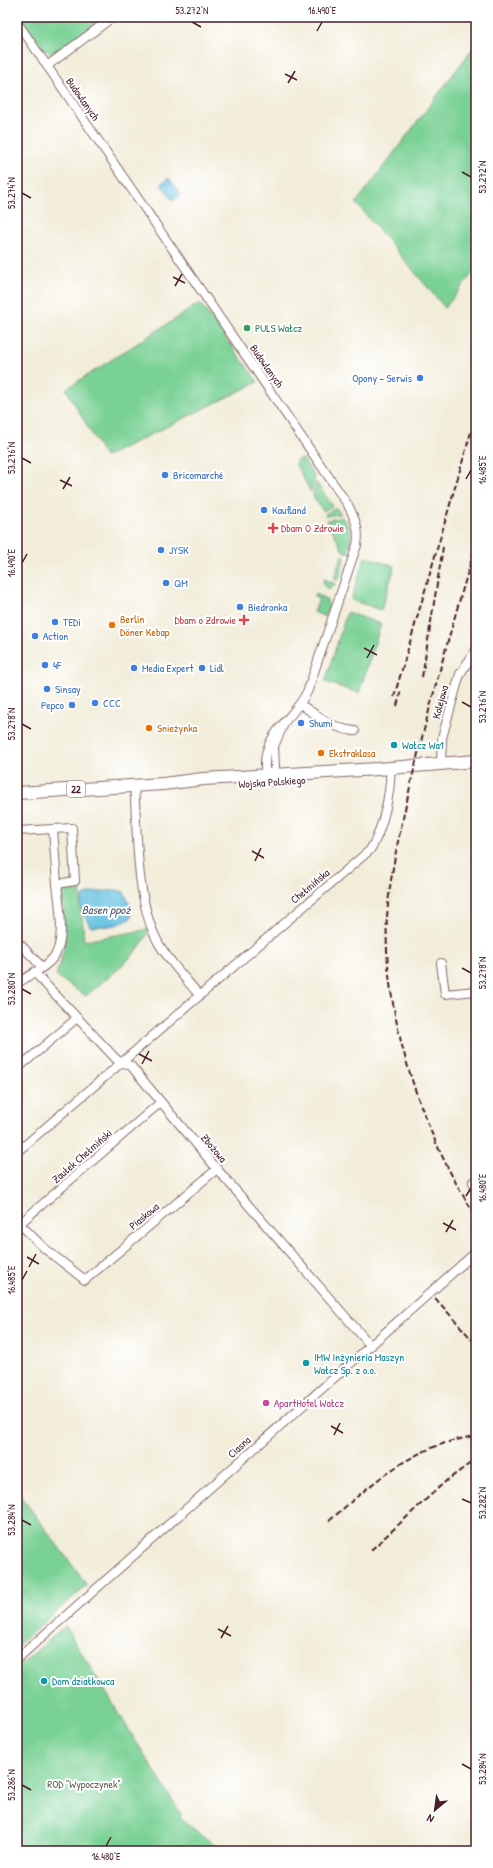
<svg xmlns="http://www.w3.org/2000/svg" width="493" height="1868" font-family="'Patrick Hand',sans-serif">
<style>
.green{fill:#7ad195;stroke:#627860}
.water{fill:#5fbfde;stroke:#546f84}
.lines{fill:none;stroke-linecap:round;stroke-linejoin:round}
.street-casing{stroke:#856768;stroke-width:10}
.primary-casing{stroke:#856768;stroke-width:14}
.street{stroke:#fff;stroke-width:8}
.primary{stroke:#fff;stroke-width:12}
.rail{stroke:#4a1f2b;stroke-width:2;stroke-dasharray:6 3;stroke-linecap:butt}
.ticks{fill:none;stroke:#4a1f2b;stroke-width:1.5}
.leisure-dot{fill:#2e9e5b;stroke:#fff;stroke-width:1.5}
.shop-dot{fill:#3f7fe0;stroke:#fff;stroke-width:1.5}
.health-dot{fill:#e0444e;stroke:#fff;stroke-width:1.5}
.food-dot{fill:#e8710a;stroke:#fff;stroke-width:1.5}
.culture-dot{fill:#0f9aa8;stroke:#fff;stroke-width:1.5}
.hotel-dot{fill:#d1479c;stroke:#fff;stroke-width:1.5}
.labels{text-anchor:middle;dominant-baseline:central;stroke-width:4;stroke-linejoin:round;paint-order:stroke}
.shield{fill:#fff;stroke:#80626b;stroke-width:1}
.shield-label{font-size:10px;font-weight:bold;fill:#4a1f2b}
.street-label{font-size:11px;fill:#4a1f2b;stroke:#fff}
.leisure-label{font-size:11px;fill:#27864d;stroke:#fff;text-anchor:start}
.shop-label{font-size:11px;fill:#366cbe;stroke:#fff;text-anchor:start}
.health-label{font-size:11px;fill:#be3a42;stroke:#fff;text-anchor:start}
.food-label{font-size:11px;fill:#c56008;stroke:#fff;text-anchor:start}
.culture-label{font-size:11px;fill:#0d838f;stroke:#fff;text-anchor:start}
.hotel-label{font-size:11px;fill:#b23c85;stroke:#fff;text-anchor:start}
.park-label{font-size:11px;fill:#5b5d50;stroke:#fff}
.water-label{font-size:12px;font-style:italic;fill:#51576a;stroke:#fff}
.neatline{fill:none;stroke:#4a1f2b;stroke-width:1.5}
.ticks-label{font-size:10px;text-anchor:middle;fill:#4a1f2b}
</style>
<rect width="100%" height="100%" fill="#fff"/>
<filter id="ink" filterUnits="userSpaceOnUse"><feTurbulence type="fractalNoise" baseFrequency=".025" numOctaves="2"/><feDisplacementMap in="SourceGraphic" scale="8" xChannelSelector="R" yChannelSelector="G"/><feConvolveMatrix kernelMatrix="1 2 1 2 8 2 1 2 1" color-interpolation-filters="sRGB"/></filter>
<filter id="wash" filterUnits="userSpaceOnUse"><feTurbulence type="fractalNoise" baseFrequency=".012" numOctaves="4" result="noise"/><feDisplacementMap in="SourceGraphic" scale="16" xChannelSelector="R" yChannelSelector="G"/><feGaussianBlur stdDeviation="0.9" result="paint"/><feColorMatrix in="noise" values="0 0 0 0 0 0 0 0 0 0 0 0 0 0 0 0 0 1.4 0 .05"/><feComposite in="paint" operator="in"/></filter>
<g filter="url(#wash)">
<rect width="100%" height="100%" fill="#f2edd9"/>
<g class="green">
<polygon points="20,17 104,17 52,55 39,45"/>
<polygon points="476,44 476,269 445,308 356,203"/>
<polygon points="200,303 258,382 105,457 66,389"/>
<polygon points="298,459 303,459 315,477 311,492 296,465 296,461"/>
<polygon points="316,482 333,506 323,511 313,496"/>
<polygon points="336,508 341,514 326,516 325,514"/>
<path d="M342 517C354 531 351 536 348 553L343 551 327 520Z"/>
<polygon points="342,555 345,557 339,579 337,580 334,579"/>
<polygon points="365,557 395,566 381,610 351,600"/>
<polygon points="324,579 336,584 329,589 323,585"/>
<polygon points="316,594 326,599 329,606 325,617 314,612 319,599 314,597"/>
<polygon points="347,612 381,624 359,693 325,682"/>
<path d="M80 888 84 941 149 929C141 955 106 978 86 996L56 976 64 949 65 938 62 891Z"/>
<polygon points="17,1491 87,1585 17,1646"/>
<polygon points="65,1626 181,1814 180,1818 222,1851 17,1851 17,1668"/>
</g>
<g class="water">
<polygon points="169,178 181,195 173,201 161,184"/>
<path d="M118 890 124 892C129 901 132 908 131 918 118 927 105 927 90 926L80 907 83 896 94 892Z"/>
</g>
</g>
<g filter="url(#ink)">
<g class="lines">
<defs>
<g id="street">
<path d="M17 22 348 505C355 519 360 529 357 545L308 690C294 720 263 732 265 768 266 774 266 778 270 782L275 767 274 746 283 726"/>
<polyline points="47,66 113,17"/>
<path d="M300 704C318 716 333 729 355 731"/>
<polyline points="441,764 442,738 460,674 476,650"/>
<path d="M134 785C138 834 135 901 159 944 169 961 186 979 199 995"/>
<polyline points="53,829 57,884"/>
<path d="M17 831 72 828 75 881 57 884C59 904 67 944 52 959 43 970 28 975 17 984"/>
<polyline points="17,941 42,967"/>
<polyline points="441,963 445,994 476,991"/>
<polyline points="34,972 117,1060 131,1066 217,1169 371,1346"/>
<polyline points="17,1069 77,1018"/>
<path d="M17 1152 370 850C382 832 392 790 390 768"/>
<polyline points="476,1180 473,1182 476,1190"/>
<polyline points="17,1221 44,1248 85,1280 217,1169"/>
<polyline points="17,1226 161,1102"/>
<polyline points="17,1659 476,1252"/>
</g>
<polyline id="primary" points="17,793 163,784 203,779 378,769 476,761"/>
</defs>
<use href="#street" class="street-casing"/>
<use href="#primary" class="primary-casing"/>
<use href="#street" class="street"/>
<use href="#primary" class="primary"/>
<g class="rail">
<path d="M476 544C453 622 431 699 412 778 402 824 390 870 387 917 382 1013 423 1137 476 1216"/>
<polyline points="422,677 443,547"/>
<polyline points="394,697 476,415"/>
<polyline points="397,706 401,690"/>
<polyline points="470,1275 476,1282"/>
<polyline points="435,1298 476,1344"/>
<path d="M329 1521C375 1481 413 1445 476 1436"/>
<polyline points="371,1550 446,1481 476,1459"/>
</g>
</g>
</g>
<path class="ticks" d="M192 22 201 27M317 31 322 22M285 74 297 80M288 83 295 71M462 172 471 177M22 193 31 198M173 277 185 283M175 286 182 274M22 458 31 463M466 479 471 470M60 480 72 486M63 489 70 477M22 563 27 554M364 648 377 655M367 658 374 645M462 702 471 707M22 724 31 729M252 851 264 858M255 861 261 848M462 968 471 973M22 989 31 994M139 1054 152 1061M142 1064 149 1051M466 1196 471 1188M443 1223 456 1230M446 1232 453 1220M27 1257 39 1264M29 1267 36 1254M22 1280 27 1271M331 1426 343 1433M334 1435 340 1423M462 1499 471 1503M22 1520 31 1525M218 1629 231 1636M221 1638 228 1626M462 1764 471 1769M22 1785 31 1790M106 1846 111 1837"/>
<circle class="leisure-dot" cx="247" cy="328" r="4"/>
<g class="shop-dot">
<circle cx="420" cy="378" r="4"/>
<circle cx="165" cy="475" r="4"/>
<circle cx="264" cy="510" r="4"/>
<circle cx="161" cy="550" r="4"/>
<circle cx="166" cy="583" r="4"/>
<circle cx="240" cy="607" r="4"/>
<circle cx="55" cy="622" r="4"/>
<circle cx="35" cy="636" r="4"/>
<circle cx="45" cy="665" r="4"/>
<circle cx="134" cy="668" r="4"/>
<circle cx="202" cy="668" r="4"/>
<circle cx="47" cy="689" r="4"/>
<circle cx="95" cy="703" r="4"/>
<circle cx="72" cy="705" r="4"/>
<circle cx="301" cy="723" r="4"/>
</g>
<g class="health-dot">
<path d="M271 522h4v4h4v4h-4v4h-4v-4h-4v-4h4z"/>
<path d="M242 614h4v4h4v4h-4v4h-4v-4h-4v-4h4z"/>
</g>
<g class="food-dot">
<circle cx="112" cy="625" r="4"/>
<circle cx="149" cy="728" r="4"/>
<circle cx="321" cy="753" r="4"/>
</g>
<g class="culture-dot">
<circle cx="394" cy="745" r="4"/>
<circle cx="306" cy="1363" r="4"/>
<circle cx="44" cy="1681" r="4"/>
</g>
<circle class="hotel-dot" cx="266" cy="1403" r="4"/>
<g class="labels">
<rect class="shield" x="67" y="781" width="18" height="16" rx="3"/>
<g class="shield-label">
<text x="76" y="789">22</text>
</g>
<g class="street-label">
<text transform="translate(83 99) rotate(55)">Budowlanych</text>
<text transform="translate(267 366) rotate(55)">Budowlanych</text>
<text transform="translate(440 702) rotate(-75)">Kolejowa</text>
<text transform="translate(272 782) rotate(-4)">Wojska Polskiego</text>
<text transform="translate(310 886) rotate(-40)">Chełmińska</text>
<text transform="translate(214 1148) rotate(50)">Zbożowa</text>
<text transform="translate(82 1156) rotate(-41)">Zaułek Chełmiński</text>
<text transform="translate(144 1216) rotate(-40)">Piaskowa</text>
<text transform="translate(239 1447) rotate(-42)">Ciasna</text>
</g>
<g class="leisure-label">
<text x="255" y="328">PULS Wałcz</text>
</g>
<g class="shop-label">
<text x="412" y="378" text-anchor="end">Opony - Serwis</text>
<text x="173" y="475">Bricomarché</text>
<text x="272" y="510">Kaufland</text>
<text x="169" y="550">JYSK</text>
<text x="174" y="583">QM</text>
<text x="248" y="607">Biedronka</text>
<text x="63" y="622">TEDi</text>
<text x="43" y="636">Action</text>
<text x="53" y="665">4F</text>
<text x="142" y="668">Media Expert</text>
<text x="210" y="668">Lidl</text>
<text x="55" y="689">Sinsay</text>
<text x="103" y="703">CCC</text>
<text x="64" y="705" text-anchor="end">Pepco</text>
<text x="309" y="723">Shumi</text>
</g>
<g class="health-label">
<text x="281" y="528">Dbam O Zdrowie</text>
<text x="236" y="620" text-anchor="end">Dbam o Zdrowie</text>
</g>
<g class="food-label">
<text x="120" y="619">Berlin<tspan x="120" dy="13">Döner Kebap</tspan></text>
<text x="157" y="728">Snieżynka</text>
<text x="329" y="753">Ekstraklasa</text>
</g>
<g class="culture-label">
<text x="402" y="745">Wałcz Wa1</text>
<text x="314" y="1357">IMW Inżynieria Maszyn<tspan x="314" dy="13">Wałcz Sp. z o.o.</tspan></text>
<text x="52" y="1681">Dom działkowca</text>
</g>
<g class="hotel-label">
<text x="274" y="1403">ApartHotel Wałcz</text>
</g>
<g class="park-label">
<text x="84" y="1784">ROD "Wypoczynek"</text>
</g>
<g class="water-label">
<text x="106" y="909">Basen ppoż</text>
</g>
</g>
<rect width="493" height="1868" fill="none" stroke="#fff" stroke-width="44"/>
<g transform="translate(435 1810) rotate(209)" stroke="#ffffff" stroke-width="3" paint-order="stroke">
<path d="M0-3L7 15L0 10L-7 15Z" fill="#4a1f2b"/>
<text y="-6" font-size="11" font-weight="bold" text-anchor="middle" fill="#4a1f2b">N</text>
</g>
<rect x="22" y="22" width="449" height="1824" class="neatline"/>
<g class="ticks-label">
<text x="192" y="14">53.272°N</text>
<text x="322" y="14">16.490°E</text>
<text transform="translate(482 177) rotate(-90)" y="4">53.272°N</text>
<text transform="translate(11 193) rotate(-90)" y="4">53.274°N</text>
<text transform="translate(11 458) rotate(-90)" y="4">53.276°N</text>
<text transform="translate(482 470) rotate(-90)" y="4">16.485°E</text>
<text transform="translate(11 563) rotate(-90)" y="4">16.490°E</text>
<text transform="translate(482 707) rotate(-90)" y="4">53.276°N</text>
<text transform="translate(11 724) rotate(-90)" y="4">53.278°N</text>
<text transform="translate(482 973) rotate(-90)" y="4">53.278°N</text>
<text transform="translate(11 989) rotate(-90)" y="4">53.280°N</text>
<text transform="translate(482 1188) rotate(-90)" y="4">16.480°E</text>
<text transform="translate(11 1280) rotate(-90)" y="4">16.485°E</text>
<text transform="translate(482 1503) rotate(-90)" y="4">53.282°N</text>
<text transform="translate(11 1520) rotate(-90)" y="4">53.284°N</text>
<text transform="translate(482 1769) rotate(-90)" y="4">53.284°N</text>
<text transform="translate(11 1785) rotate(-90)" y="4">53.286°N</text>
<text x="106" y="1860">16.480°E</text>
</g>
</svg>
